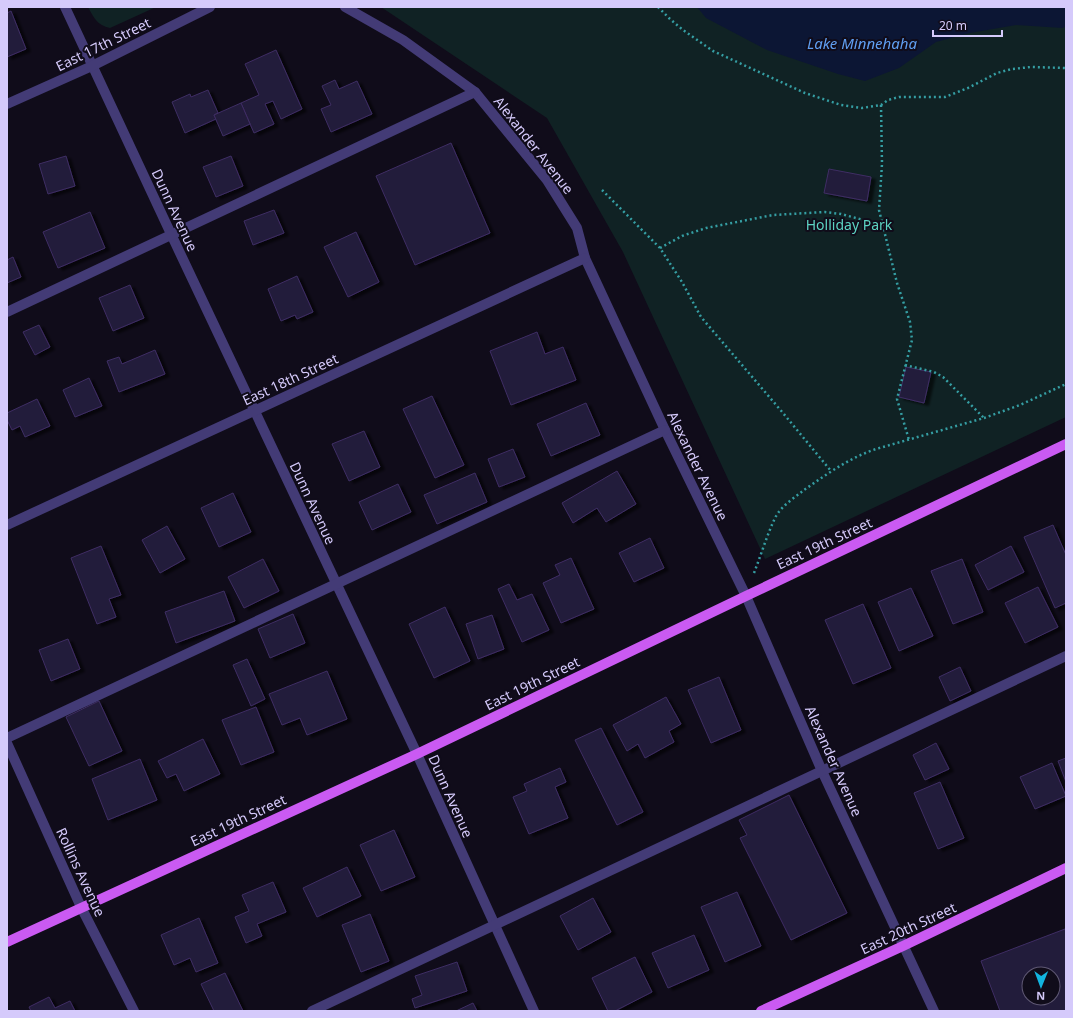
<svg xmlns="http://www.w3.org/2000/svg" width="1073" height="1018" font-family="'Noto Sans',sans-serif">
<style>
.green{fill:#102224}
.water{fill:#0c1634}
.building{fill:#241a3a;stroke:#3e2e64;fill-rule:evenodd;filter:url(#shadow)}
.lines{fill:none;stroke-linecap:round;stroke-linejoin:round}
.path{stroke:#359ea3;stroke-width:2.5;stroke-dasharray:2 3;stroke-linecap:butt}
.minor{stroke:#433b76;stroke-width:10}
.major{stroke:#ca5af2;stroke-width:10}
.labels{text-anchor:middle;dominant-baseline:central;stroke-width:4;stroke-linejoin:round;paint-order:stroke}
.street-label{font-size:14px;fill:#d5cafb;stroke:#100c1a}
.park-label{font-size:14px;fill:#5dd3c3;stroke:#100c1a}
.water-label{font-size:15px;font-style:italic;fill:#609ff2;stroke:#100c1a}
</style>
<defs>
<filter id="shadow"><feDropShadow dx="4.5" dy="2.5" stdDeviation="1" flood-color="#0009"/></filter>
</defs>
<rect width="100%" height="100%" fill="#100c1a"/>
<g class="green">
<path d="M88 7H156L110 28C97 25 94 18 88 7Z"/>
<polygon points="381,7 1066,7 1066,417 765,559 623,252 547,118"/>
</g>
<polygon class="water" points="697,7 1066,7 1066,26 1063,28 1016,25 970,33 936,42 899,68 865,81 838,74 767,50 706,18"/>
<g class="building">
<polygon points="11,11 26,49 7,57 7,13"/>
<polygon points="276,50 302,109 281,119 273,101 265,104 274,124 254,133 241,103 259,95 245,64"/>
<polygon points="335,80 339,89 357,81 372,114 331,132 321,109 331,105 322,86"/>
<polygon points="208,90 218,113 214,115 216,119 185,133 172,102 190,94 191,97"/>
<polygon points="241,103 250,124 223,136 214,115"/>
<polygon points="451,143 490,233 415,265 376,176"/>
<polygon points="66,156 75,186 48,194 39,164"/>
<polygon points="231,156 243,186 216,197 203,167"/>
<polygon points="829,169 871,177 867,201 824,193"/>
<polygon points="274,210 284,233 253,245 244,221"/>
<polygon points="90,212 105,248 58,268 43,232"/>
<polygon points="356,232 379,282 348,297 324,247"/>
<polygon points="13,257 21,277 7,283 7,260"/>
<polygon points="297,276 313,312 297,319 295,315 281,321 268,289"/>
<polygon points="130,285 144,318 113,331 99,298"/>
<polygon points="39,325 50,347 35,355 23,332"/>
<polygon points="537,332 545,354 563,347 576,380 511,405 490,351"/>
<polygon points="155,350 165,374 119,392 107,361 119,357 122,364"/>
<polygon points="906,367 931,372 924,403 899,397"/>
<polygon points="89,378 102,406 75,417 63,390"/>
<polygon points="432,396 464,465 435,478 403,409"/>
<polygon points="37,399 50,426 25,437 20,426 12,430 7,420 7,413"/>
<polygon points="586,403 600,435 551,456 537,424"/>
<polygon points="364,431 380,467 349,481 332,444"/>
<polygon points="513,449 525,477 499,487 488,459"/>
<polygon points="617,471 636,504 606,522 597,508 573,523 562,503"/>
<polygon points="475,473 487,502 437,524 424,495"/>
<polygon points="398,484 411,512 372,530 359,502"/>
<polygon points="233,493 251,532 219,547 201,508"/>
<polygon points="1053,525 1066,555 1066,603 1055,608 1024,537"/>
<polygon points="167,526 185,559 160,573 142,540"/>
<polygon points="650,538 664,568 634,582 619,553"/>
<polygon points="101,546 121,595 109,599 116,617 97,624 71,558"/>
<polygon points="1011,546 1024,572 988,590 975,565"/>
<polygon points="571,558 594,609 561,623 543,583 560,575 555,565"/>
<polygon points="263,559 279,591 244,608 228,577"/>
<polygon points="962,559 983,612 953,624 931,571"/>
<polygon points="509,584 517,600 532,594 549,630 522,642 498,589"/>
<polygon points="1038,587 1058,627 1025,643 1005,603"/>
<polygon points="911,588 933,636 899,651 878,602"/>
<polygon points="224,591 235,621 176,643 165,612"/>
<polygon points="863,604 891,668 853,684 825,620"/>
<polygon points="445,607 470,661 434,678 409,624"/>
<polygon points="293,614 305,643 270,658 258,629"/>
<polygon points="492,615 504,649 478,659 466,624"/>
<polygon points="68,639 80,669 51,681 39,650"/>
<polygon points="247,659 265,699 251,706 233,665"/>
<polygon points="960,667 971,691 950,701 939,677"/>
<polygon points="327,671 347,719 307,735 300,718 282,725 269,694"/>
<polygon points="719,677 741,730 711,743 688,690"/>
<polygon points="666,697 681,724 669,731 674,742 645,758 638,744 627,751 613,725"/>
<polygon points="99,701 122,751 89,766 66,717"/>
<polygon points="256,707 274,752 241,765 222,720"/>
<polygon points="601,728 643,812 617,825 575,740"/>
<polygon points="203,739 220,774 184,791 176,774 167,778 158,761"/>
<polygon points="936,743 949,769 925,780 913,755"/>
<polygon points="1066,758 1066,782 1058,761"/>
<polygon points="140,759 157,800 108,820 92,779"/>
<polygon points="1052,763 1066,796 1035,809 1020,777"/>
<polygon points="560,768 566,782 555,787 568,818 529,834 513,797 527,791 524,784"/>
<polygon points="940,782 964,838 938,849 914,793"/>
<polygon points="789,795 847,913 791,940 740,838 747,835 739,820"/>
<polygon points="394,830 415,877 381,891 360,845"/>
<polygon points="347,867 361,896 317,917 303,888"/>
<polygon points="273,882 286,912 257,924 262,936 246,943 235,917 249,911 242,895"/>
<polygon points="737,892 761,946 725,962 701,907"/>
<polygon points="593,898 611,932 578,950 560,916"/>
<polygon points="370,914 389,961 361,972 342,925"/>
<polygon points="199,918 218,963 196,972 190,958 174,965 161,935"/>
<path d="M1065 929 1066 933V1011H1000L981 961ZM1029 974H1053V998H1029Z"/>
<polygon points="694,935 709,970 668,988 652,953"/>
<polygon points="635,957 652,992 615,1011 608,1011 592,978"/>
<polygon points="457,962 467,991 415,1008 412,999 422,995 415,976"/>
<polygon points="225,973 243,1011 214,1011 201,984"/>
<polygon points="49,997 55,1008 70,1001 75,1011 31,1011 29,1007"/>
<polygon points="473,1003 477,1011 456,1011"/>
</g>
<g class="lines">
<g class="path">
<polyline points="658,7 670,19 683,30 713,51 805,93 841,105 862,108 881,105 888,100 899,97 945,97 968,88 997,73 1012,69 1031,67 1066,68"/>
<polyline points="881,105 882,164 879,210 897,283 910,322 912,340 897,399 909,440"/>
<polyline points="602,190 660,248 682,282 701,317 783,413 831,471"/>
<polyline points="660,248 682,236 706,228 773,215 825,212 841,214 882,225"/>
<polyline points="905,365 934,372 943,377 984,418"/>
<path d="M754 573C761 555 767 535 775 518 781 506 794 498 804 490 827 474 849 458 876 449L984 418 1020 405 1066 384"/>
</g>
<g class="minor">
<polyline points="65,7 171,234 417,754 534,1011"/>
<polyline points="345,7 403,40 475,92 547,180 577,228 585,258 665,430 746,596 822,771 934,1011"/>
<polyline points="7,104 92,66 210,7"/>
<polyline points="7,312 475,92"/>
<polyline points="7,525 585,258"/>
<polyline points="7,738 665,430"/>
<polyline points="7,743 81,907 134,1011"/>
<polyline points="312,1011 1066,656"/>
</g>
<g class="major">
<polyline points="7,942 417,754 746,596 1066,444"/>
<polyline points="761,1011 903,946 1066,868"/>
</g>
</g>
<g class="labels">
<g class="street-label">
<text transform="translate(103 44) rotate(-26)">East 17th Street</text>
<text transform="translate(534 145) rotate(52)">Alexander Avenue</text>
<text transform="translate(175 210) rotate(65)">Dunn Avenue</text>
<text transform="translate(290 379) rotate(-25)">East 18th Street</text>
<text transform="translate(698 466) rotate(64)">Alexander Avenue</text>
<text transform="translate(313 503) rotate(65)">Dunn Avenue</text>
<text transform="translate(824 543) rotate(-25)">East 19th Street</text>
<text transform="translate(532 683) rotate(-26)">East 19th Street</text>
<text transform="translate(834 761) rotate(66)">Alexander Avenue</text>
<text transform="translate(451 796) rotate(66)">Dunn Avenue</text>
<text transform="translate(238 820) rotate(-25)">East 19th Street</text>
<text transform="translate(81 872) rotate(65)">Rollins Avenue</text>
<text transform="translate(908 928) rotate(-25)">East 20th Street</text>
</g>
<g class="park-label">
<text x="849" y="224">Holliday Park</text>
</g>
<g class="water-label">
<text x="862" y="43">Lake Minnehaha</text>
</g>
</g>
<rect width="1073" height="1018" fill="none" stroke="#d5cafb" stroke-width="16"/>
<g transform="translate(1041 986) rotate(181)"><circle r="19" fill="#100c1a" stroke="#5f5874"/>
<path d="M0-3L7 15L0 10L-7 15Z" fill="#12b4df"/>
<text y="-6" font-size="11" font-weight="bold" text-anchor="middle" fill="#d5cafb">N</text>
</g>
<path d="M933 30v6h69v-6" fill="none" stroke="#d5cafb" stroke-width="2"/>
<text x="939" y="30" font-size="12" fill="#d5cafb" stroke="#100c1a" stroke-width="3" paint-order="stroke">20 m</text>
</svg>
